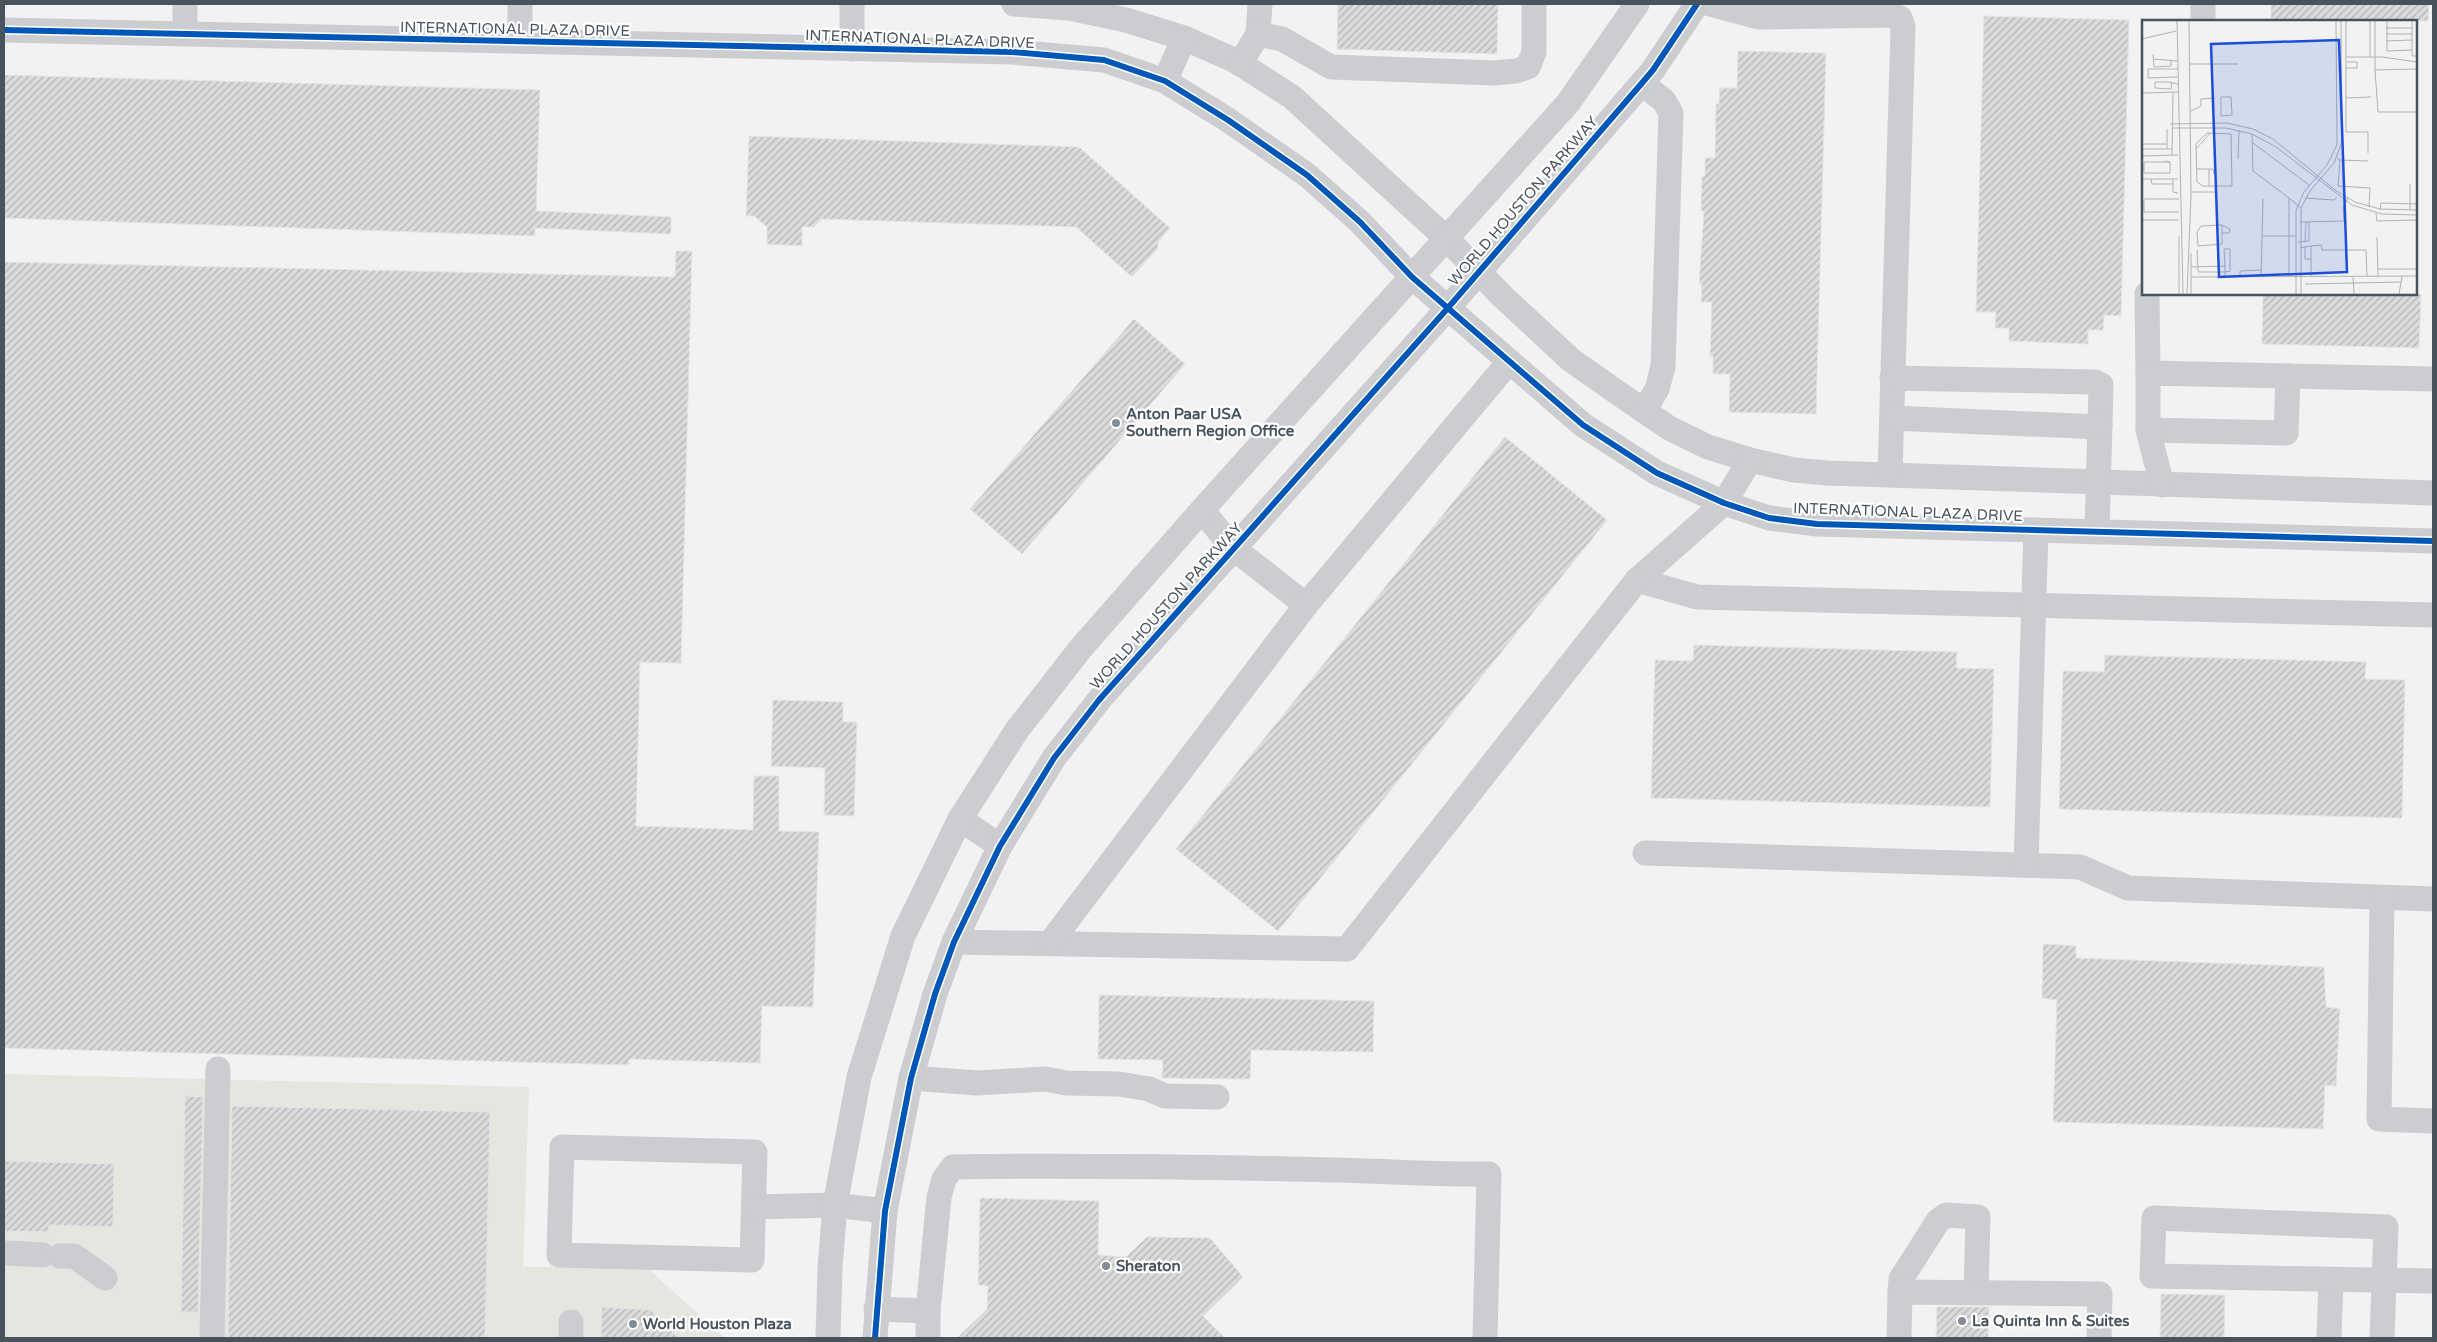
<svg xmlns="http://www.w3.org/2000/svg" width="2437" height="1342" font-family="'Varela Round',sans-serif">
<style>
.commercial{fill:#e6e5e0}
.building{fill:url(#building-hatch);stroke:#e3e4e5}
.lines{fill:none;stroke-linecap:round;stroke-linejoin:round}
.minor{stroke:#cbcdd0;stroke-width:25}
.cycleway-casing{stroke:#fff;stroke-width:9}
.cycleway{stroke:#0057b8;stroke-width:6}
.poi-dot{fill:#848b92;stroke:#fff;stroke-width:2}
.labels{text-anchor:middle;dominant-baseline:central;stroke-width:4.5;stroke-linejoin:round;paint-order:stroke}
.street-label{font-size:15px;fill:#49535e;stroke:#fff}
.poi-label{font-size:15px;font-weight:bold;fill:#49535e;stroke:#fff;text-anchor:start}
.inset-road{fill:none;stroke:#aeb2b7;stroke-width:1}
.view{fill:#1d4ed8;fill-opacity:0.15;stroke:#1d4ed8;stroke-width:2.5}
.inset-edge{fill:none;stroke:#49535e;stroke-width:2.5}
</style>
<defs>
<pattern id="building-hatch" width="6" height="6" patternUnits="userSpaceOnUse" patternTransform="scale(1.25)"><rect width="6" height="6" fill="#dbdbdc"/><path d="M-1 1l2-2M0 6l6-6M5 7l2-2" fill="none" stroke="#b4b4b6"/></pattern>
</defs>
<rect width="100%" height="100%" fill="#f2f2f2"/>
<polygon class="commercial" points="4,1074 529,1087 523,1267 645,1266 725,1338 4,1338"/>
<g class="building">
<polygon points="1338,4 1498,4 1497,54 1337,49"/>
<polygon points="2271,4 2429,4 2428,21 2271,21"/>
<polygon points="1984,16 2129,20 2121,316 2104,315 2103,330 2088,330 2088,344 2009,341 2009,328 1995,328 1996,312 1976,312"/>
<polygon points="1738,51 1826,53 1816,414 1729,412 1730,374 1713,374 1713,356 1710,356 1712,302 1701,302 1702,284 1699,284 1704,211 1701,211 1702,176 1705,176 1705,158 1715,158 1716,104 1719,104 1720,88 1737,88"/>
<polygon points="4,75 540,90 536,211 671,217 671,234 535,228 535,236 4,218"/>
<polygon points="749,136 1079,147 1170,228 1158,242 1158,248 1132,277 1076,227 821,219 814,227 802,227 802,246 767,244 767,227 754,216 746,216"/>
<polygon points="676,251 692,251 681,663 640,662 636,826 753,830 754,776 779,776 779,831 819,832 813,1007 762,1006 760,1063 629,1059 629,1065 4,1048 4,262 675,277"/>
<polygon points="2263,294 2421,294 2419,348 2262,344"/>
<polygon points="1134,319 1185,364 1022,554 970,509"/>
<polygon points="1505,437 1607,520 1278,931 1176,849"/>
<polygon points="1694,645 1957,652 1956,668 1994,669 1990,807 1651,798 1655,660 1693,661"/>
<polygon points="2105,655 2366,662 2365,679 2405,680 2402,818 2059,809 2063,671 2104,672"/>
<polygon points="773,700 843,702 843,722 857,722 854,816 824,815 825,768 771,766"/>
<polygon points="2043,944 2076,946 2076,958 2324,967 2326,1007 2340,1009 2336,1086 2325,1085 2323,1129 2053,1122 2057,1000 2042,998"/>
<polygon points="1099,995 1374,1001 1373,1052 1251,1050 1250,1079 1162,1078 1163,1060 1098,1059"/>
<polygon points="185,1096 203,1097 198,1312 181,1312"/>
<polygon points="232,1106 490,1112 485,1338 228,1338"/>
<polygon points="4,1161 114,1164 113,1227 49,1225 49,1232 4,1231"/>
<polygon points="980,1198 1099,1201 1098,1255 1126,1257 1147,1237 1210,1238 1243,1277 1203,1316 1225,1338 957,1338 987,1309 988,1286 978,1285"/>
<polygon points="2161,1294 2225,1295 2224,1338 2160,1338"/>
<polygon points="602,1307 651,1310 678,1338 601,1338"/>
<polygon points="1937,1307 1989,1307 1988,1338 1936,1338"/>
</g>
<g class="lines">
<g class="minor">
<polyline points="1014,4 1069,8 1126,20 1184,38 1236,61 1292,97 1447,239 1502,296 1571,360 1621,395 1669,428 1708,447 1750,460 1794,470 1827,473 2433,493"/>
<polyline points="1710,4 1758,17 1892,15 1900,18 1903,27 1890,475"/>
<polyline points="2203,21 2203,4"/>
<polyline points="4,30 1012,52 1104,60 1165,81 1228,120 1307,175 1360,222 1412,277 1583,425 1657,473 1724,503 1769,518 1817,524 2433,541"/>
<polyline points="185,33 185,4"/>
<polyline points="1258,34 1260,4"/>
<polyline points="520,41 520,4"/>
<polyline points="852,49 852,4"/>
<polyline points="1240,64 1258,34 1282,39 1331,67 1494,73 1516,71 1528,67 1534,52 1534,4"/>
<polyline points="1165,81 1184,38"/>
<polyline points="1642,83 1664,101 1671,113 1663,367 1657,389 1644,411"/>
<polyline points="2147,294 2148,373"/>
<polyline points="1892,378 2095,382 2101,385 2097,532"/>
<polyline points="1892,418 2100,427"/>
<polyline points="2148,430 2286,433 2288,376"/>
<polyline points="1750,460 1724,503 1637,580 1697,597 2433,615"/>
<polyline points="2162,485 2148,430 2148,373 2433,379"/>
<polyline points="1202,510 1233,548 1306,605"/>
<polyline points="960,819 1000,846"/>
<polyline points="1645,853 2080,867 2128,888 2433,899"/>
<polyline points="2026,865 2036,530"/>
<polyline points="2382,898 2379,1119 2433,1121"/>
<polyline points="954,942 1347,949 1637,580"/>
<polyline points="1050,943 1306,605 1508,363"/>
<polyline points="911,1078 977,1083 1045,1079 1066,1083 1119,1084 1149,1089 1165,1096 1217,1097"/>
<polygon points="562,1147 755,1152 752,1260 559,1255"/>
<polyline points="754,1207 835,1205 885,1211"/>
<polyline points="7,1253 43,1255"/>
<polyline points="60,1256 74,1256 105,1278"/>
<polyline points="1900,1292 1901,1279 1938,1221 1946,1215 1978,1217 1976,1293"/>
<polyline points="876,1309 928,1311"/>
<polyline points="212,1338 218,1069"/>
<polyline points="571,1338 571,1322"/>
<polyline points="828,1338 830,1268 835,1205 859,1077 903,936 960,819 1017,730 1081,648 1202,510 1568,103 1637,4"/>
<polyline points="875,1338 885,1211 911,1078 935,994 954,942 1000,846 1054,758 1099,700 1447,309 1642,83 1653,70 1697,4"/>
<path d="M928 1338V1311L939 1197 944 1179 953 1167C1080 1165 1207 1167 1334 1170 1386 1171 1437 1175 1489 1174L1485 1338"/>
<polyline points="1899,1338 1900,1292 2100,1294 2099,1338"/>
<polyline points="2329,1338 2331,1280"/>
<path d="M2382 1338 2386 1227 2154 1218 2152 1276C2246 1278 2340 1280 2433 1281"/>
</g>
<defs>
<g id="cycleway">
<polyline points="4,30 1012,52 1104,60 1165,81 1228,120 1307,175 1360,222 1412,277 1583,425 1657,473 1724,503 1769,518 1817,524 2433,541"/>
<polyline points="875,1338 885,1211 911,1078 935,994 954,942 1000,846 1054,758 1099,700 1447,309 1642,83 1653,70 1697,4"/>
</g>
</defs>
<use href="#cycleway" class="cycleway-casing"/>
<use href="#cycleway" class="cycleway"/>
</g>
<g class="poi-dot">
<circle cx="1116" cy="423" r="5"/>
<circle cx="1106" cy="1266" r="5"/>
<circle cx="1962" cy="1321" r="5"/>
<circle cx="633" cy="1324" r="5"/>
</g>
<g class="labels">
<g class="street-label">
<text transform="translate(515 29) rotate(1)">INTERNATIONAL PLAZA DRIVE</text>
<text transform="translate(920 39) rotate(2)">INTERNATIONAL PLAZA DRIVE</text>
<text transform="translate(1523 201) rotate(-49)">WORLD HOUSTON PARKWAY</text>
<text transform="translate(1908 512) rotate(2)">INTERNATIONAL PLAZA DRIVE</text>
<text transform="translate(1166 606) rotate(-48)">WORLD HOUSTON PARKWAY</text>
</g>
<g class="poi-label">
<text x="1126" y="414">Anton Paar USA<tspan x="1126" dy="17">Southern Region Office</tspan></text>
<text x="1116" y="1266">Sheraton</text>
<text x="1972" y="1321">La Quinta Inn &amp; Suites</text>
<text x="643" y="1324">World Houston Plaza</text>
</g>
</g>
<g transform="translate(2142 20)">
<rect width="275" height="275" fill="#f2f2f2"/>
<path class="inset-road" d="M35 1 41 274M204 1V112H226V133M228 1V37M233 1V50L275 49M245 1V31L270 30M270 1V36H275M244 8H270M244 14H270M0 19 34 11M244 21 270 20M11 34 12 47 29 46V40M204 37H240L275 42M11 39 35 41M48 44H96M203 48H215V42H205M233 50 236 92H275M35 57 6 58V49H35M30 63 29 69 13 68V62H27L36 64M79 77H89L90 95 79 96ZM203 78 229 77M49 91 59 86V79L73 78M28 104 85 103 111 109 131 119 193 170 213 182 238 189 275 190M30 108H84L110 114 134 127 210 185 240 194 275 195M25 109V129M65 113 89 114 90 166H61L55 162 54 124ZM110 114 111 151 147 178M111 123 167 165M1 124H25M0 129V73L36 72M1 129H30M54 129 68 113M30 135 31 72M0 136 36 135M195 138 198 140 196 166 228 168 227 187M96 139 97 110M198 140 226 141M23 141 28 142H2V153H28V142M54 149H71L72 154M67 149V166M0 159H36M9 159 10 164H31M31 159V172L36 173M49 172H73M163 178 192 180 195 177M37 179H2V192H37M238 190 239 183 275 184M268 190V164M234 193 235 201 275 200 274 195M0 200H37M158 202 202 201 201 187 206 178M80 205V224L56 226 55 212 59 206ZM80 205 88 209 87 213H80M37 216V274M121 216H153M275 216V237M235 217 236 256M156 222 167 221V202M163 222 164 202M163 226V239H169M169 226 179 225 180 230H224L225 256M158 228 169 226V256M55 230 56 251 57 252H83L88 251V229H82L83 246V257M49 233V274M49 247 83 246M235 249H275M211 256 212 274M49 257 275 256M98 257V251L119 250M119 257 121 179M147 257V178L159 188M163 264 260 262M45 274 49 175 47 1M154 274V190L162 172 185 145 195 125 194 1M159 274V188L168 171 192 143 200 122 199 1M257 274 260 256"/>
<path class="view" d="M197 20 205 252 77 257 69 24Z"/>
<rect width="275" height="275" class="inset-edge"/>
</g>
<rect width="2437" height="1342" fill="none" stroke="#49535e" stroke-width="10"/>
</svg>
